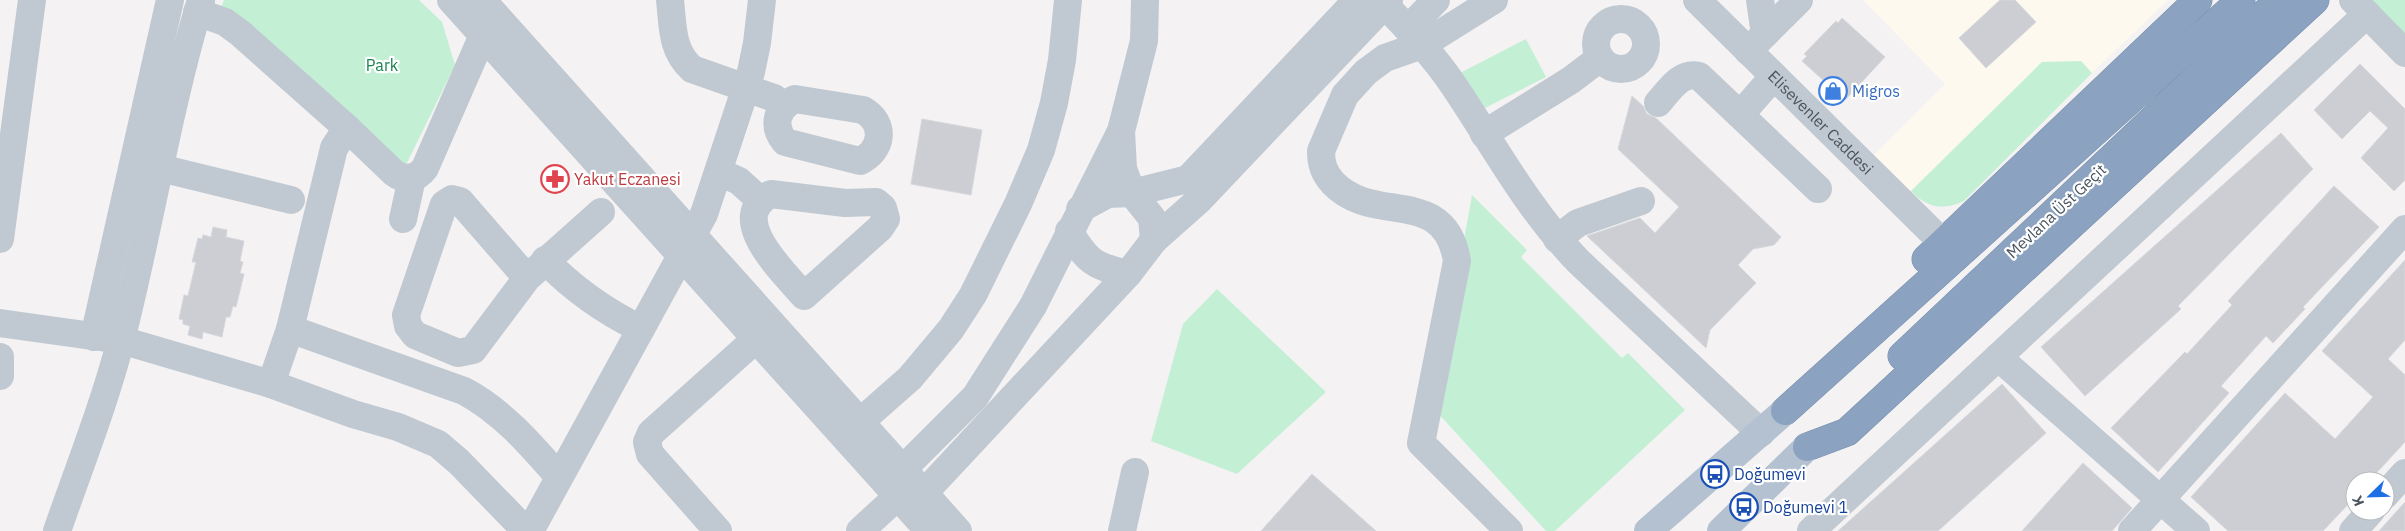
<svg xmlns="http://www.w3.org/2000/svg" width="2405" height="531" font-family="'IBM Plex Sans',sans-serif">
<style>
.commercial{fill:#fdf9ee}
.green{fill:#c3f0d5}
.building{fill:#ccced4;stroke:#d6d8dd}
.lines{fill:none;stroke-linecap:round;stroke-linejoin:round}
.highway-casing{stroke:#768eac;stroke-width:29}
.minor{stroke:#c0c9d1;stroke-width:28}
.major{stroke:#b3c1d0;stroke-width:28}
.highway{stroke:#8ba3c0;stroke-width:28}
.labels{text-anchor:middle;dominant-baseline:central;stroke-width:4.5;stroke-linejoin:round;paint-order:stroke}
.park-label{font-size:16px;fill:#198350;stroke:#fff}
.shop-label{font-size:16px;fill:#366cbe;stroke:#fff;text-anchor:start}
.street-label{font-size:16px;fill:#4a5560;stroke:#fff}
.health-label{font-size:16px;fill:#be3a42;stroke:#fff;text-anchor:start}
.transit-label{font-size:16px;fill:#164399;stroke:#fff;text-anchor:start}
</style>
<rect width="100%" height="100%" fill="#f4f2f2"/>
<polygon class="commercial" points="1863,0 2168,0 2092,73 2081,61 2042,62 1911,191 1874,155 1945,84"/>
<g class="green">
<polygon points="224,0 419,0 442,22 455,65 404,169 219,12"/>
<polygon points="2364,0 2405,0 2405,39"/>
<polygon points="1526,39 1546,77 1477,112 1458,74"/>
<path d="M2081 61 2092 73 1964 201C1943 211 1927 208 1911 191L2042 62Z"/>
<polygon points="1472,195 1527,250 1521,257 1622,358 1628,353 1685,410 1555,531 1546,531 1434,409"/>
<polygon points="1217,289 1326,392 1237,474 1151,441 1183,324"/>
</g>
<g class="building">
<polygon points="2000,0 2015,0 2036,22 1986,68 1959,38"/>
<polygon points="1842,18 1885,57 1845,100 1802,61 1807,56 1804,54 1836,21 1838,23"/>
<polygon points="2360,64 2405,109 2405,180 2394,191 2361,158 2388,128 2370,111 2342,139 2314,110"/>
<polygon points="1632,96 1643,106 1647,114 1656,118 1781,237 1774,245 1753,249 1738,265 1756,283 1710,330 1706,348 1587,236 1640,218 1655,233 1679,207 1618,149"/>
<polygon points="922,119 982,130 971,195 911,184"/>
<polygon points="2281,133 2313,169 2178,306 2181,309 2085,396 2041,347"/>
<polygon points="2334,186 2379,227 2303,307 2305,309 2273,343 2266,336 2221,386 2229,393 2158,472 2111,428 2185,352 2187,354 2232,305 2228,301"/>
<polygon points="213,227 227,230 226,237 244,241 240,261 243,262 240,273 244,274 236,307 233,306 230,317 226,317 222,337 203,332 202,339 188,335 190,326 183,324 183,320 179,319 184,295 188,296 196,262 192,262 198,238 202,239 203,235 211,237"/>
<polygon points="2405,260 2405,340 2388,359 2405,375 2405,442 2369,481 2355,481 2355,497 2323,531 2228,531 2191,497 2285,393 2335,439 2373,397 2322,351"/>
<polygon points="2002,384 2046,433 1938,531 1838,531"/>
<polygon points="2083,463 2132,508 2119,523 2112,531 2022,531"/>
<polygon points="1312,474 1376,531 1261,531"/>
<polygon points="2405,502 2405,531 2379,531"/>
</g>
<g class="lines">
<defs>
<g id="highway">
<polyline points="1926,259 2198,0"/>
<polyline points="1902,356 2279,0"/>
<polyline points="1785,411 2241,0"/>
<polyline points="1807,447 1847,432 2315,0"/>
</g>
</defs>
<use href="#highway" class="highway-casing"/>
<g class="minor">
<polyline points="451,0 929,531"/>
<polyline points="482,0 958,531"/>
<path d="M670 0C673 26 671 50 692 69L774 98 784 106"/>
<path d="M1494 0 1422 45 1385 58 1366 72 1345 95 1321 151C1321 164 1324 173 1333 183 1374 226 1445 185 1457 261L1421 443 1509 531"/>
<path id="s1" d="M1697 0 1943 243"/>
<polyline points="1760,0 1765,34"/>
<polyline points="2353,0 2405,53"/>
<path d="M1384 4C1409 30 1434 56 1454 86 1495 147 1527 208 1578 261L1761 433"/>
<path d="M197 12 225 22 240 33 347 128 394 173C405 181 417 179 425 168L483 35"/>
<circle cx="1621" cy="44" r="25"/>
<polyline points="1408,29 1436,0"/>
<polyline points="1748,51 1799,0"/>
<path d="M795 99 863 110C886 123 883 150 860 161L785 142C772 126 776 108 795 99Z"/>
<path d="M1658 103C1669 91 1680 71 1699 76L1818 189"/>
<polyline points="1740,115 1774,76"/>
<polyline points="1121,131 1123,169 1132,193 1152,218 1154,240"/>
<polyline points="1484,134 1571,80 1600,58"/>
<polyline points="160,168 291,200"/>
<polyline points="719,172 739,181 761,201"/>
<path d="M771 194 845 203 876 202 883 208 886 219 880 228 804 296C786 274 724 218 771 194Z"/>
<polyline points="1080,209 1108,194 1132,193 1188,179 1357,0"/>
<polyline points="403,219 412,178"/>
<path d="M1069 231C1087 261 1093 266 1128 274"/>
<polyline points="0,239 32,0"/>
<polyline points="1557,239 1578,223 1641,201"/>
<path d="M545 260C573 289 604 311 641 329"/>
<polyline points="527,278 460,201 452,199 444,204 406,315 408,326 415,335 458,353 473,350 527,278 601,212"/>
<polyline points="0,323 121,340 271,384 290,329 334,148 347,128"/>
<path d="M290 329 464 391C502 411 531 445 559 477"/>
<polyline points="94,337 170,0"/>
<polyline points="0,357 0,376"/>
<polyline points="1998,357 2196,531"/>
<polyline points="271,384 353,414 398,427 438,444 459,462 526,531"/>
<polyline points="860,422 910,378 951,329 973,295 1018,204 1041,150 1054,103 1062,60 1068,0"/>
<polyline points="899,487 902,470 975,397 1033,306 1121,131 1144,41 1145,0"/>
<polyline points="2385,495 2405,473"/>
<path d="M57 531C79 468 104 405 121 340 150 227 167 112 201 0"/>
<polyline points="530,531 704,214 751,72 757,43 762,0"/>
<polyline points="718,531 650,454 647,442 651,433 756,339"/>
<polyline points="860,531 898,496 924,493 1128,274 1154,240 1198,201 1389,0"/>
<polyline points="1122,531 1135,472"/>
<polyline points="1811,531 2367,14"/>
<polyline points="2132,531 2405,229"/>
<polyline points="2353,531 2371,511"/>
</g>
<g class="major">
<polyline points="1648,531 1785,411"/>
<polyline points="1721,531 1807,447"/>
</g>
<use href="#highway" class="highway"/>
</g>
<defs>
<symbol id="shop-ring" viewBox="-11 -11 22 22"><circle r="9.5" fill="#fff" stroke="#3f7fe0" stroke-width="1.5"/><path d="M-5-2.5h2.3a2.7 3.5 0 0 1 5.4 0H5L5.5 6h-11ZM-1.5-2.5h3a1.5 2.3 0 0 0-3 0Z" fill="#3f7fe0"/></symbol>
<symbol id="pharmacy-ring" viewBox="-11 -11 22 22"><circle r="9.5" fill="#fff" stroke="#e0444e" stroke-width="1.5"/><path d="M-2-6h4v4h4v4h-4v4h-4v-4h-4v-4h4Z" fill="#e0444e"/></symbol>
<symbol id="bus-ring" viewBox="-11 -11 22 22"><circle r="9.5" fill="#fff" stroke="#1a4fb4" stroke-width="1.5"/><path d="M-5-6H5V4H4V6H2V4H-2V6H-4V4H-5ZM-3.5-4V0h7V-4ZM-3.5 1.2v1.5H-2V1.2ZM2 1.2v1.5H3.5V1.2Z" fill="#1a4fb4"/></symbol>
</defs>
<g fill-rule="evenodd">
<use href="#shop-ring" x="1817" y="75" width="32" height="32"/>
<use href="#pharmacy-ring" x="539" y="163" width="32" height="32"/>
<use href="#bus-ring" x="1699" y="458" width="32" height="32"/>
<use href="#bus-ring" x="1728" y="491" width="32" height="32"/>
</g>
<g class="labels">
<g class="park-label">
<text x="382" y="65">Park</text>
</g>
<g class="shop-label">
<text x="1852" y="91">Migros</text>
</g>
<g class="street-label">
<text stroke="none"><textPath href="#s1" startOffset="174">Elisevenler Caddesi</textPath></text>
<text transform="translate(2056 211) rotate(-43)">Mevlana Üst Geçit</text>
</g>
<g class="health-label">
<text x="574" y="179">Yakut Eczanesi</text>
</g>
<g class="transit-label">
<text x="1734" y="474">Doğumevi</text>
<text x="1763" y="507">Doğumevi 1</text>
</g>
</g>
<g transform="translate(2370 496) rotate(247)"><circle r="24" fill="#ffffff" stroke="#b7bbbf"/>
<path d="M0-4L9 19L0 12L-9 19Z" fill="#1c6fe5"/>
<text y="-8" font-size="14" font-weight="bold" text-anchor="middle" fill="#4a5560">K</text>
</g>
</svg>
